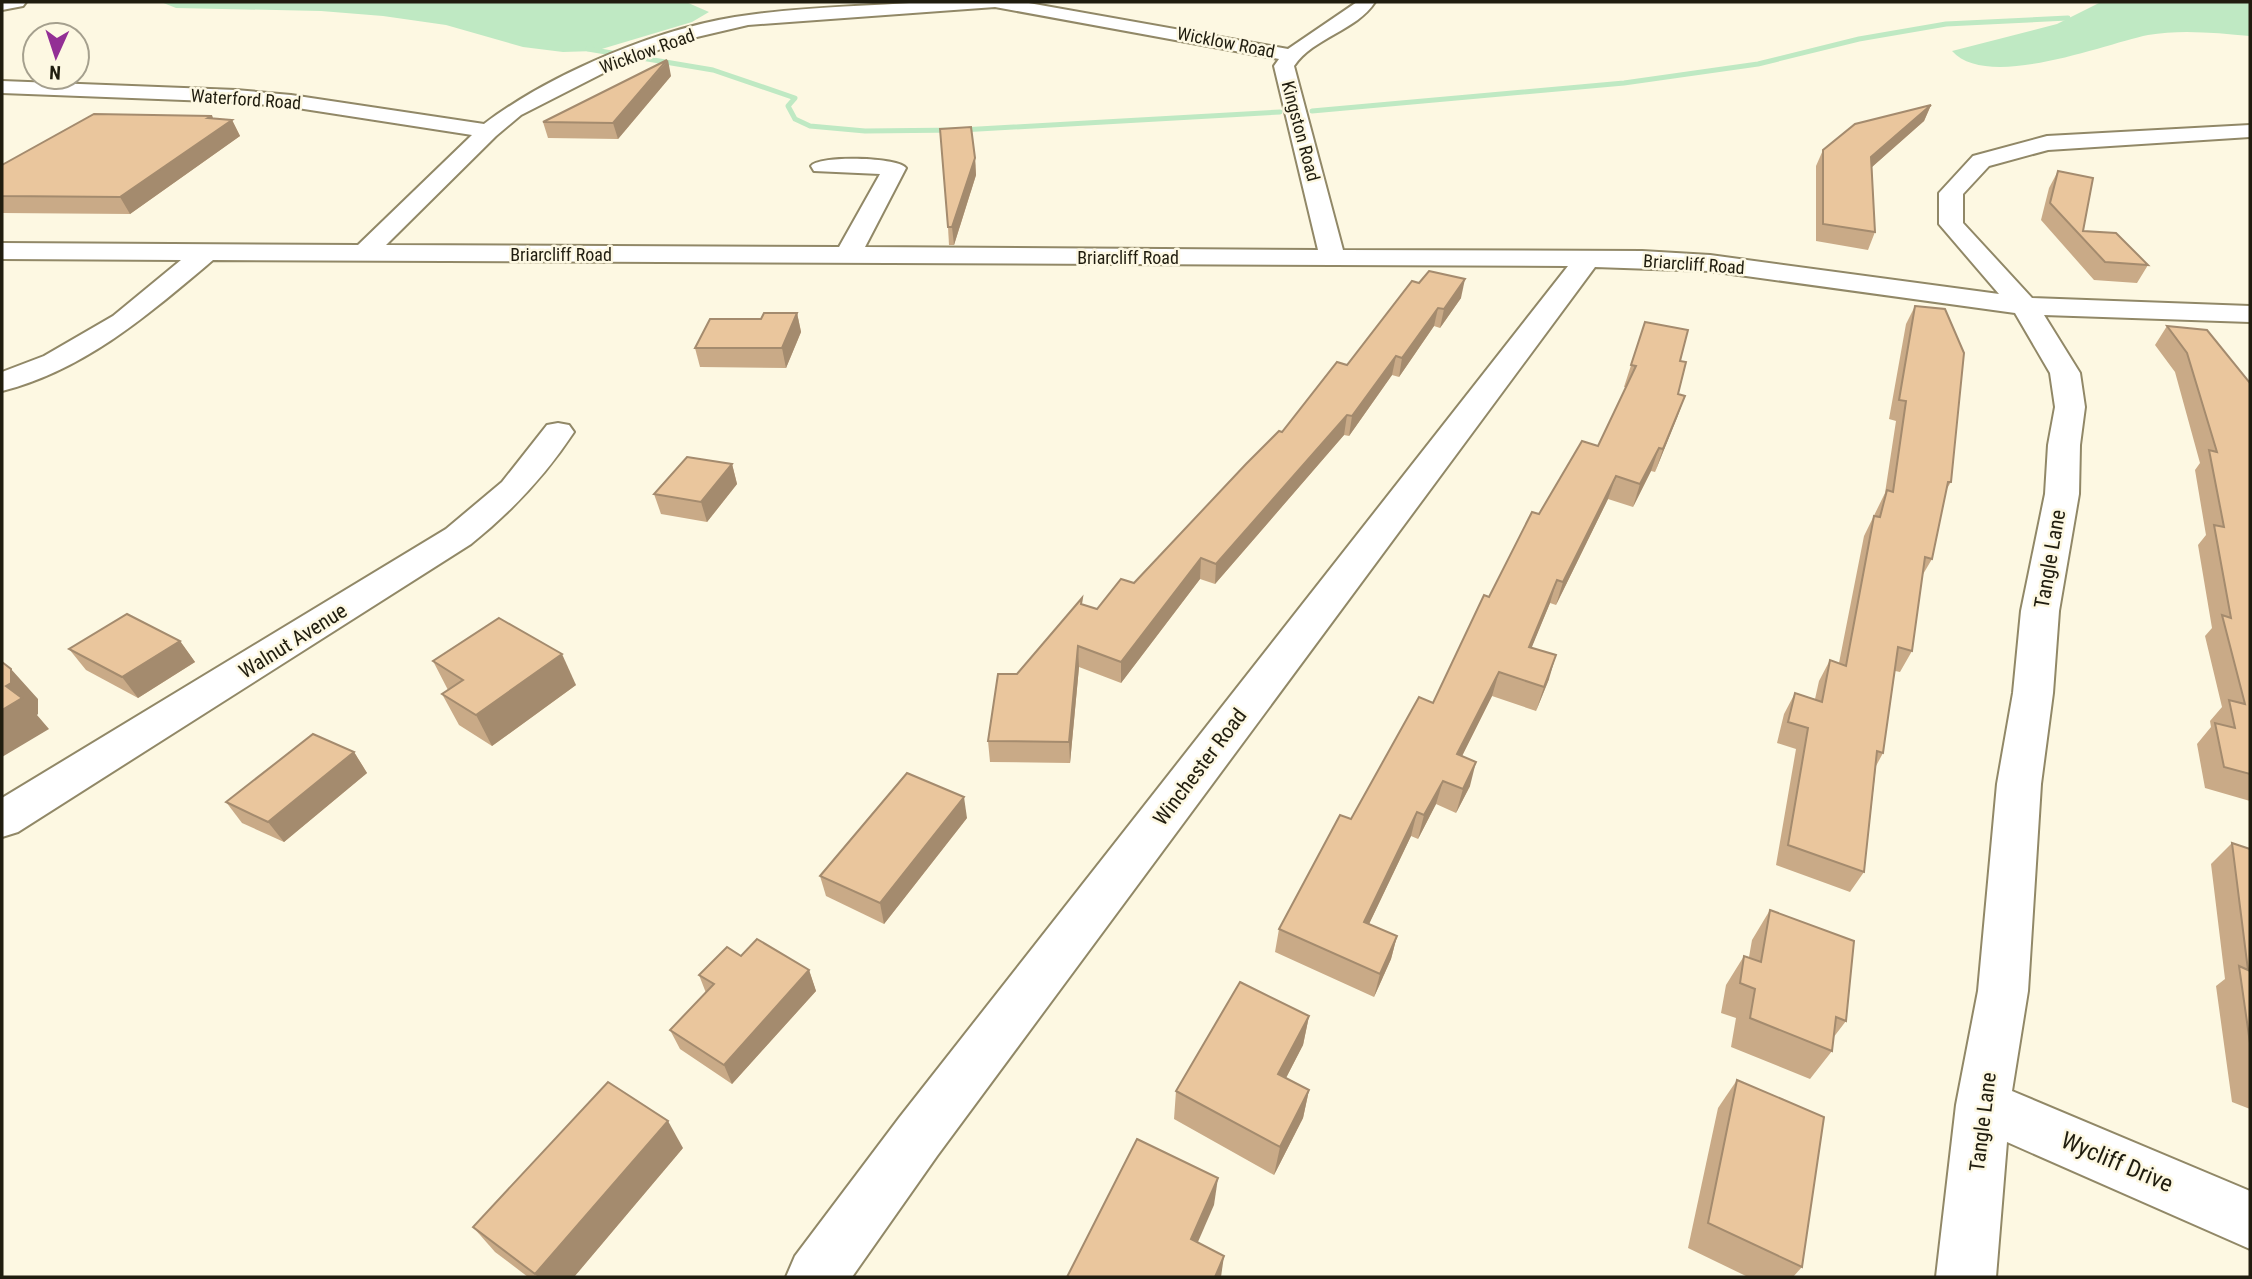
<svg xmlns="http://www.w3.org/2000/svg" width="2252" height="1279" font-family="'Roboto Condensed',sans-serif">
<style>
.water{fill:#bfe9c3}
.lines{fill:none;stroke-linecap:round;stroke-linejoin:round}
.stream{stroke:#bfe9c3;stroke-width:5}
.minor-casing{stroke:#918867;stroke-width:4}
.minor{fill:#fff;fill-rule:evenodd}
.wall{fill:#c9aa87}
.shaded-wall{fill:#a48b6e}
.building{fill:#eac69d;stroke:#a48b6e;stroke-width:2}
.labels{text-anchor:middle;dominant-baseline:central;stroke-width:5;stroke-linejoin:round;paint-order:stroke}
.far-street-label{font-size:18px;fill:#201d0f;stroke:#fdf8e2}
.street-label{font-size:21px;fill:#201d0f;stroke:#fdf8e2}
.near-street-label{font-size:24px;fill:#201d0f;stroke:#fdf8e2}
</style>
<rect width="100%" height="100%" fill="#fdf8e2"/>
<g class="water">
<polygon points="161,2 686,2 709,12 692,22 595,51 563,52 523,47 446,25 383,16 321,11 176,8"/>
<path d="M2101 2H2250V36C2218 33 2181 29 2148 35 2104 44 1988 91 1952 51L2057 24Z"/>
</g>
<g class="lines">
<g class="stream">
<polyline points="591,45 588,49 713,70 795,98 788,106 795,119 810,126 865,131 961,130 1280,112"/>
<polyline points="1312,111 1624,83 1758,64 1859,39 1946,24 2068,18"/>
</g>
<defs>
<g id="minor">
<polygon points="2,2 26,2 23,6 2,10"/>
<path d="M926 2H1023L1288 49 1357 2H1375C1356 31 1314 37 1294 66L1343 250 1642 251 1710 255 1999 294 1939 224V193L1973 156 2047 136 2250 125V137L2048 150 1989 166 1963 194V223L2032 298 2250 306V322L2044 315 2080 373 2085 407 2080 445 2079 494 2059 611 2053 693 2041 784 2028 991 2012 1091 2250 1191V1249L2007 1142 1996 1277H1936L1956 1105 1978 991 1997 784 2013 693 2021 611 2045 494 2048 445 2055 407 2050 373 2015 313 1710 271 1595 267 937 1156 852 1277H786L795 1256 899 1118 1568 266 213 260C149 314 85 370 2 391V372L44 356 113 316 181 260 2 259V243L358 245 472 135 291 107 236 102 2 93V81L236 90 291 95 484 124C551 73 665 25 749 15 807 7 867 6 926 2ZM995 7 1279 59 1274 66 1318 250 865 247 906 168C899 157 818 155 811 166L814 171 880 174 839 247 386 245 496 136 521 115 617 66 684 40 748 25Z"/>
<path d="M558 423 569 425 574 432C545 476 512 511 471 544L18 832 2 837V798L446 529 502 482 547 425Z"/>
</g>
</defs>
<use href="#minor" class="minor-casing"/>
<use href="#minor" class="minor"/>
</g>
<g class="wall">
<polygon points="671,76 618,139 548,138 543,122"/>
<polygon points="1931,105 1924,121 1872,167 1875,232 1868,250 1816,241 1816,166 1823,150"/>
<polygon points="214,119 232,120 240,136 130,214 2,213 2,165"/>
<polygon points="975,158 976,175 954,245 949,245 948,227"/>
<polygon points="2058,171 2083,231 2148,265 2137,283 2094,280 2041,220 2049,188"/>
<polygon points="1412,281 1461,298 1440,328 1434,326 1399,377 1392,375 1349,436 1344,435 1215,584 1200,579 1121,683 1079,667 1070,763 990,762 988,741 1017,674 1082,604 1097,609 1134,583 1347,365"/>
<polygon points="1915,306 1951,482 1946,490 1932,559 1922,576 1912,651 1900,672 1895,671 1883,753 1876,766 1864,872 1850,892 1776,865 1796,749 1777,743 1784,714 1795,693 1815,699 1819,681 1830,660 1839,663 1864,536 1885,493 1896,421 1889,419 1906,324"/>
<polygon points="797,313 801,332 786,368 700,367 695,348 761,319"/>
<polygon points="1645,322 1680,361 1678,394 1685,396 1655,472 1651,471 1633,507 1608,499 1556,605 1550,603 1531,648 1549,679 1536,711 1492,696 1462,756 1470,786 1456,813 1436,804 1418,839 1411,836 1369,924 1397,936 1391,959 1374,997 1275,952 1279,929 1351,819 1433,703 1489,597 1539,514 1598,446 1626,387 1624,387"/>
<polygon points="2167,326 2250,383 2250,801 2205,788 2197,744 2211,727 2210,721 2222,707 2205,636 2212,628 2198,545 2206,535 2195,470 2200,463 2175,372 2155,345"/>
<polygon points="732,464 737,484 707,522 661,514 654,494"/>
<polygon points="180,641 195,662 138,698 86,670 69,649"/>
<polygon points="433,661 576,685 492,746 459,725 442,694 448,690"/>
<polygon points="354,752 367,773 284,842 242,823 226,802"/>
<polygon points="967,818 884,924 826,896 820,876"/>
<polygon points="2232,843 2250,849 2250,1109 2232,1102 2216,986 2225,979 2211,864"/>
<polygon points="1770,910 1846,1021 1833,1038 1832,1051 1810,1079 1731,1047 1736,1018 1721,1013 1726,985 1744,956 1749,957 1752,940"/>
<polygon points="741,956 809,970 816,991 732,1084 680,1049 670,1030 706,993 699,975"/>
<polygon points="1309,1016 1303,1045 1286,1078 1309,1090 1303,1118 1274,1175 1174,1119 1176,1091"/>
<polygon points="1737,1080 1802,1267 1793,1277 1748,1277 1688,1248 1718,1108"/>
<polygon points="683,1148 574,1277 528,1277 495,1252 473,1227"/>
</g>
<g class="shaded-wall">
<polygon points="668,60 671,76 618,139 613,123"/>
<polygon points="1931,105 1924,121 1864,174 1871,157"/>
<polygon points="212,116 219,129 232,120 240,136 130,214 120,197 208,118"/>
<polygon points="975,158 976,175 954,245 952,227"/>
<polygon points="1465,279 1461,298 1440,328 1444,309"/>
<polygon points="1438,308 1434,326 1399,377 1402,358"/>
<polygon points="797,313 801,332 786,368 782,348"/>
<polygon points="1396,356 1392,375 1349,436 1352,416"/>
<polygon points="1685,396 1677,418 1655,472 1663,449"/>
<polygon points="1347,415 1344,435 1215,584 1216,564"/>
<polygon points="1659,448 1651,471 1633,507 1640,484"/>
<polygon points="732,464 737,484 707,522 701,502"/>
<polygon points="1616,476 1608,499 1556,605 1563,582"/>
<polygon points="1201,558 1200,579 1121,683 1121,662"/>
<polygon points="1557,580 1550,603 1522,671 1529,647"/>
<polygon points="180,641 195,662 138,698 122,677"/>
<polygon points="1078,646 1079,667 1070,763 1069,742"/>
<polygon points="562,654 576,685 492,746 476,715"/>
<polygon points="1556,655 1549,679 1536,711 1544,687"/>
<polygon points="11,669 38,699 38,714 37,715 49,729 2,757 2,710 6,686"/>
<polygon points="1499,672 1492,696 1451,778 1457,754"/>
<polygon points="354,752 367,773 284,842 268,822"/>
<polygon points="1476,762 1470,786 1456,813 1463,789"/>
<polygon points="1443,781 1436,804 1418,839 1424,815"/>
<polygon points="964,797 967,818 884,924 880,903"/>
<polygon points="1417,812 1411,836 1359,945 1364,922"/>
<polygon points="1397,936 1391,959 1374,997 1380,974"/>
<polygon points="809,970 816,991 732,1084 724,1065"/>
<polygon points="1309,1016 1303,1045 1273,1103 1278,1074"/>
<polygon points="1309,1090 1303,1118 1274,1175 1280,1147"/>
<polygon points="668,1121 683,1148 574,1277 538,1277 535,1274"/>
<polygon points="1218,1178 1214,1205 1188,1265 1191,1239"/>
<polygon points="1224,1256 1221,1277 1215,1277"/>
</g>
<g class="building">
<polygon points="667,60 613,123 543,122"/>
<polygon points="1931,105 1871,157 1875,232 1823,224 1823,150 1855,124"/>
<polygon points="94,114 212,116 208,118 232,120 120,197 2,196 2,165"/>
<polygon points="971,127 975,158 952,227 948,227 940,129"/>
<polygon points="2058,171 2093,178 2083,231 2116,233 2148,265 2105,262 2050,203"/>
<polygon points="1429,271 1465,279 1444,309 1438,308 1402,358 1396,356 1352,416 1347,415 1216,564 1201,558 1121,662 1078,646 1069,742 988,741 998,674 1017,674 1082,598 1081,604 1097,609 1121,579 1134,583 1246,464 1279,431 1282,432 1337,362 1347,365 1412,281 1419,283"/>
<polygon points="1915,306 1945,309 1964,353 1951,482 1948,482 1932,559 1925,557 1912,651 1898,647 1883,753 1877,751 1864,872 1788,845 1808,728 1788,722 1795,693 1822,702 1830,660 1846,666 1874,516 1880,517 1887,490 1893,492 1906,401 1899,400"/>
<polygon points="764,313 797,313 782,348 695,348 710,319 761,319"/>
<polygon points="1645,322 1688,330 1680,361 1686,362 1678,394 1685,396 1663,449 1659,448 1640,484 1616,476 1563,582 1557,580 1529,647 1556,655 1544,687 1499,672 1457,754 1476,762 1463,789 1443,781 1424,815 1417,812 1364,922 1397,936 1380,974 1279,929 1340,815 1351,819 1419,697 1433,703 1484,595 1489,597 1532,512 1539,514 1582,441 1598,446 1636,366 1631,365"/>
<polygon points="2167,326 2207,330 2250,383 2250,774 2224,767 2215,723 2235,728 2229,700 2245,704 2222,615 2231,618 2214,525 2224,527 2209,450 2217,452 2187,353"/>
<polygon points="687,457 732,464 701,502 654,494"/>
<polygon points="127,614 180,641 122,677 69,649"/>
<polygon points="499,618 562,654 476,715 442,694 463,680 433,661"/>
<polygon points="2,662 11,669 11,683 6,686 22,698 2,710"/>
<polygon points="313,734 354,752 268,822 226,802"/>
<polygon points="907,773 964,797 880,903 820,876"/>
<polygon points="2232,843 2250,849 2250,1043 2239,966 2248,970"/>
<polygon points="1770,910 1854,941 1846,1021 1836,1017 1832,1051 1750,1018 1755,989 1740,983 1744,956 1761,962"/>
<polygon points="757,939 809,970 724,1065 670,1030 714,984 699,975 727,947 741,956"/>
<polygon points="1240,982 1309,1016 1278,1074 1309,1090 1280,1147 1176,1091"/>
<polygon points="1737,1080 1824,1117 1802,1267 1708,1223"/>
<polygon points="608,1082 668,1121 535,1274 473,1227"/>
<polygon points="1137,1139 1218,1178 1191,1239 1224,1256 1215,1277 1067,1277"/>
</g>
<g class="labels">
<g class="far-street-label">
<text transform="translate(1226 42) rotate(11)">Wicklow Road</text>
<text transform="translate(647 51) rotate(-20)">Wicklow Road</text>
<text transform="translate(246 99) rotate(4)">Waterford Road</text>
<text transform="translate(1301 131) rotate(75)">Kingston Road</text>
<text x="561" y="254">Briarcliff Road</text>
<text x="1128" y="257">Briarcliff Road</text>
<text transform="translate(1694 264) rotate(4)">Briarcliff Road</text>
</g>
<g class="street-label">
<text transform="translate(2050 559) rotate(-80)">Tangle Lane</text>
<text transform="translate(293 641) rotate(-32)">Walnut Avenue</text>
<text transform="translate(1200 767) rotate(-53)">Winchester Road</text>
<text transform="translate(1983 1122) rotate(-83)">Tangle Lane</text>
</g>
<g class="near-street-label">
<text transform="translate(2117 1162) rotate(23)">Wycliff Drive</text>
</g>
</g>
<rect width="2252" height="1279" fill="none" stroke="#201d0f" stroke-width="7"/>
<g transform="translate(56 56) rotate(183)"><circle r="33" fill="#fdf8e2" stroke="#a5a08e" stroke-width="2"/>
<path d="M0-5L12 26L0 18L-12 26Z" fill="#932f95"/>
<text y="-10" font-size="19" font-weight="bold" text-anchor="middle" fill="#201d0f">N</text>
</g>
</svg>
